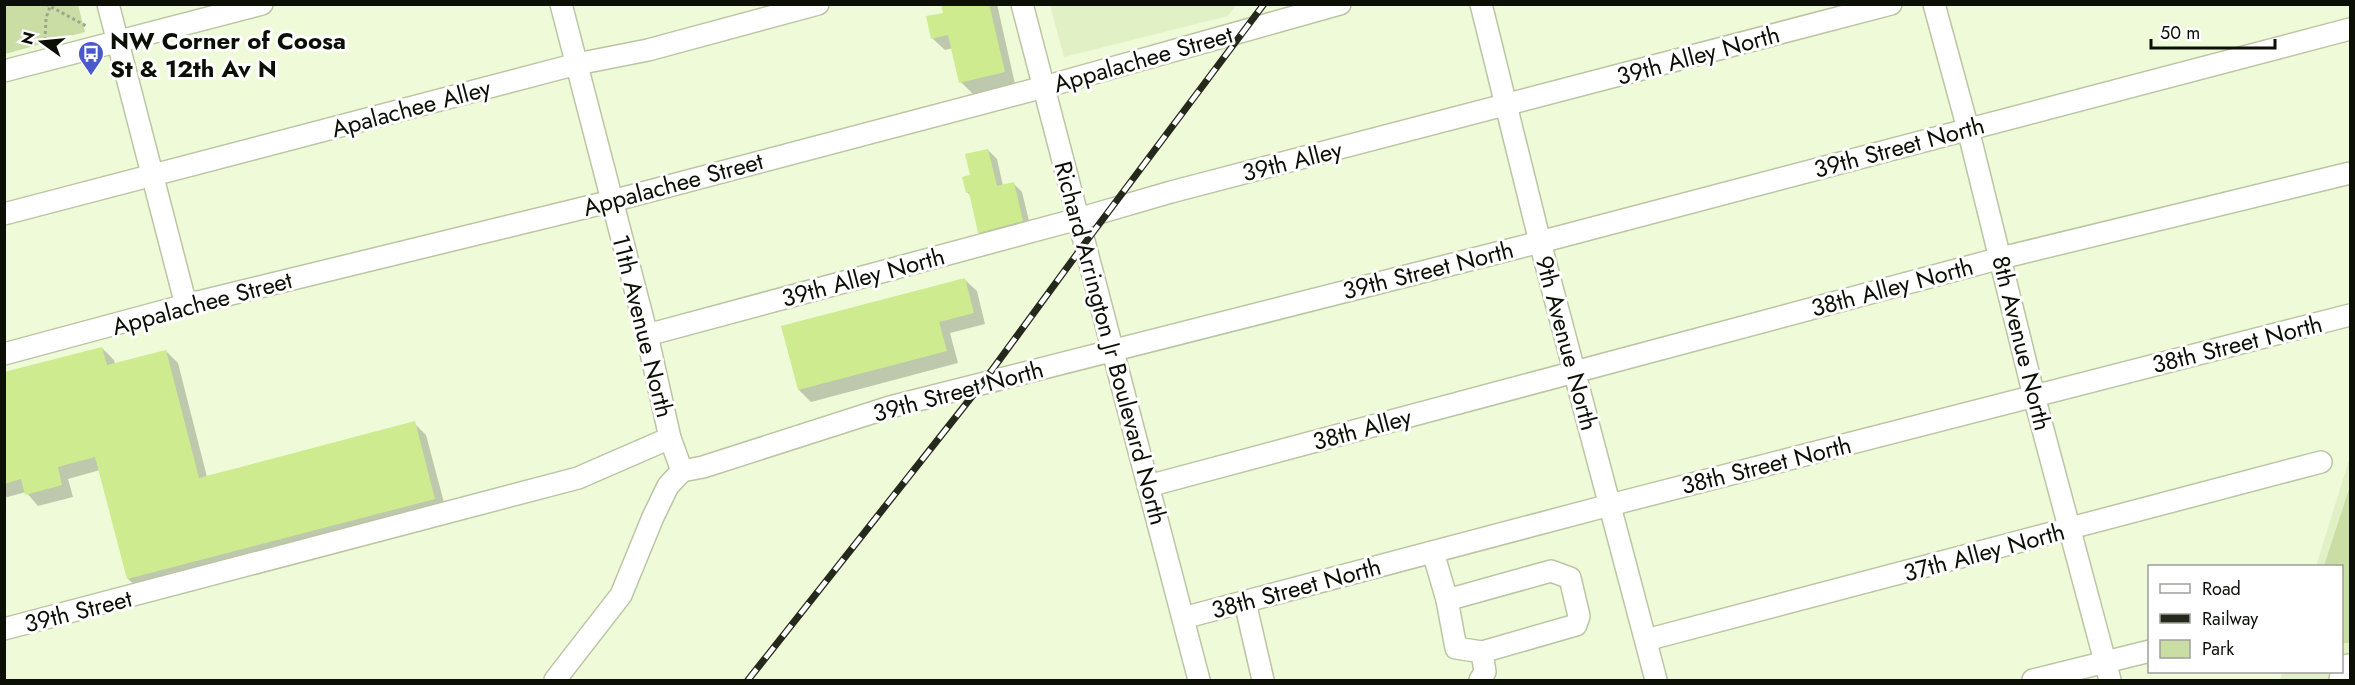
<svg xmlns="http://www.w3.org/2000/svg" width="2355" height="685" font-family="Jost,sans-serif">
<style>
.built{fill:#e2f0c6}
.green{fill:#cadda4}
.shadow{fill:#0003}
.building{fill:#ceeb8f}
.lines{fill:none;stroke-linecap:round;stroke-linejoin:round}
.minor-casing{stroke:#bac5a4;stroke-width:24}
.path{stroke:#9da68d;stroke-width:3;stroke-dasharray:3 3;stroke-linecap:butt}
.minor{stroke:#fff;stroke-width:21}
.rail-casing{stroke:#25291c;stroke-width:7}
.rail{stroke:#fff;stroke-width:4.5;stroke-dasharray:14;stroke-linecap:butt}
.labels{text-anchor:middle;dominant-baseline:central;stroke-width:6;stroke-linejoin:round;paint-order:stroke}
.poi-label{font-size:24px;font-weight:bold;fill:#0c0f05;stroke:#fff;text-anchor:start}
.street-label{font-size:24px;fill:#0c0f05;stroke:#fff}
</style>
<rect width="100%" height="100%" fill="#eefad8"/>
<g class="built">
<polygon points="1050,5 1050,4 1236,5 1228,16 1064,57"/>
<polygon points="2350,457 2350,680 2280,680 2283,672 2342,672 2342,566 2316,566"/>
</g>
<g class="green">
<polygon points="5,4 78,5 85,32 5,54"/>
<polygon points="2350,486 2350,643 2342,643 2342,566 2324,566"/>
</g>
<g class="shadow">
<polygon points="943,4 997,4 1015,84 973,94 961,82 953,48 945,50 933,39 945,14"/>
<polygon points="988,150 997,159 1003,186 1013,183 1022,192 1031,229 988,241 979,232 971,196 967,192 971,176"/>
<polygon points="965,280 977,291 985,324 950,333 958,363 811,402 799,390 783,327"/>
<polygon points="102,348 114,360 115,365 166,351 178,363 207,477 414,423 426,435 446,510 140,590 128,579 100,470 68,479 73,497 38,506 26,492 4,498 4,374"/>
</g>
<g class="building">
<polygon points="941,4 989,4 1005,72 959,83 948,35 931,39 926,16 943,13"/>
<polygon points="988,149 997,186 1014,182 1023,221 978,233 969,192 966,193 962,177 970,175 965,154"/>
<polygon points="965,278 974,313 939,322 947,351 798,390 781,326"/>
<polygon points="102,347 107,365 166,350 199,478 415,421 435,499 127,579 95,457 58,467 62,485 25,495 21,479 4,484 4,372"/>
</g>
<g class="lines">
<defs>
<g id="minor">
<polyline points="108,4 186,305"/>
<polyline points="561,4 647,335 670,438 682,471"/>
<polyline points="1022,4 1199,680"/>
<polyline points="1481,4 1540,242 1656,680"/>
<polyline points="1934,4 1968,129 2034,396 2110,680"/>
<polyline points="4,71 262,4"/>
<polyline points="4,214 577,64 648,50 818,4"/>
<polyline points="647,335 1078,219 1171,192 1891,4"/>
<polyline points="4,354 186,305 612,201 1044,87 1340,4"/>
<polyline points="682,471 703,467 890,407 1540,242 2350,29"/>
<polyline points="1148,486 2001,258 2350,173"/>
<polyline points="1433,552 1447,600"/>
<polygon points="1551,571 1570,578 1579,616 1576,625 1482,652 1456,648 1447,600"/>
<polyline points="1245,602 1263,680"/>
<polyline points="1183,618 1610,505 2350,315"/>
<polyline points="4,629 578,478 670,438"/>
<polyline points="1646,640 2321,462"/>
<polyline points="555,680 621,595 653,517 668,486 682,471"/>
<polyline points="1480,680 1485,672 1482,652"/>
<polyline points="2033,680 2150,651"/>
<polyline points="2340,680 2343,666 2350,665"/>
</g>
</defs>
<use href="#minor" class="minor-casing"/>
<g class="path">
<polyline points="46,4 88,27"/>
<polyline points="45,40 46,18 51,4"/>
</g>
<use href="#minor" class="minor"/>
<defs>
<polyline id="rail" points="748,680 981,385 1085,243 1264,4"/>
</defs>
<use href="#rail" class="rail-casing"/>
<use href="#rail" class="rail"/>
</g>
<defs>
<symbol id="bus-pin" viewBox="-11 -11 22 30"><path d="M0 17L-7.5 6A9.5 9.5 0 1 1 7.5 6Z" fill="#4958cd" stroke="#fff"/><path d="M-5-6H5V4H4V6H2V4H-2V6H-4V4H-5ZM-3.5-4V0h7V-4ZM-3.5 1.2v1.5H-2V1.2ZM2 1.2v1.5H3.5V1.2Z" fill="#fff"/></symbol>
</defs>
<g fill-rule="evenodd">
<use href="#bus-pin" x="76" y="39" width="30" height="40"/>
</g>
<g class="labels">
<g class="poi-label">
<text x="110" y="40">NW Corner of Coosa<tspan x="110" dy="28">St &amp; 12th Av N</tspan></text>
</g>
<g class="street-label">
<text transform="translate(1698 55) rotate(-15)">39th Alley North</text>
<text transform="translate(1143 59) rotate(-16)">Appalachee Street</text>
<text transform="translate(411 108) rotate(-15)">Apalachee Alley</text>
<text transform="translate(1899 147) rotate(-15)">39th Street North</text>
<text transform="translate(1292 161) rotate(-14)">39th Alley</text>
<text transform="translate(673 184) rotate(-15)">Appalachee Street</text>
<text transform="translate(1428 270) rotate(-14)">39th Street North</text>
<text transform="translate(863 277) rotate(-15)">39th Alley North</text>
<text transform="translate(1892 287) rotate(-15)">38th Alley North</text>
<text transform="translate(202 303) rotate(-15)">Appalachee Street</text>
<text transform="translate(643 326) rotate(76)">11th Avenue North</text>
<text transform="translate(1111 343) rotate(75)">Richard Arrington Jr Boulevard North</text>
<text transform="translate(1567 343) rotate(75)">9th Avenue North</text>
<text transform="translate(2022 343) rotate(76)">8th Avenue North</text>
<text transform="translate(2237 344) rotate(-14)">38th Street North</text>
<text transform="translate(958 391) rotate(-15)">39th Street North</text>
<text transform="translate(1362 429) rotate(-15)">38th Alley</text>
<text transform="translate(1766 465) rotate(-14)">38th Street North</text>
<text transform="translate(1984 552) rotate(-15)">37th Alley North</text>
<text transform="translate(1296 588) rotate(-15)">38th Street North</text>
<text transform="translate(78 611) rotate(-14)">39th Street</text>
</g>
</g>
<rect width="2355" height="685" fill="none" stroke="#0c0f05" stroke-width="12"/>
<rect x="2148" y="565" width="195" height="108" fill="#ffffff" stroke="#9e9f9b" stroke-width="1.5"/>
<rect x="2160" y="584" width="30" height="9" fill="#ffffff" stroke="#9e9f9b" stroke-width="1.5"/>
<text x="2202" y="595" font-size="18" fill="#0c0f05">Road</text>
<rect x="2160" y="614" width="30" height="9" fill="#25291c" stroke="#9e9f9b" stroke-width="1.5"/>
<text x="2202" y="625" font-size="18" fill="#0c0f05">Railway</text>
<rect x="2160" y="640" width="30" height="18" fill="#cadda4" stroke="#9e9f9b" stroke-width="1.5"/>
<text x="2202" y="655" font-size="18" fill="#0c0f05">Park</text>
<g transform="translate(42 42) rotate(285)" stroke="#ffffff" stroke-width="4.5" paint-order="stroke">
<path d="M0-4.5L10 22L0 15L-10 22Z" fill="#0c0f05"/>
<text y="-9" font-size="16" font-weight="bold" text-anchor="middle" fill="#0c0f05">N</text>
</g>
<path d="M2151 39v9h124v-9" fill="none" stroke="#0c0f05" stroke-width="3"/>
<text x="2160" y="39" font-size="18" fill="#0c0f05" stroke="#ffffff" stroke-width="4.5" paint-order="stroke">50 m</text>
</svg>
